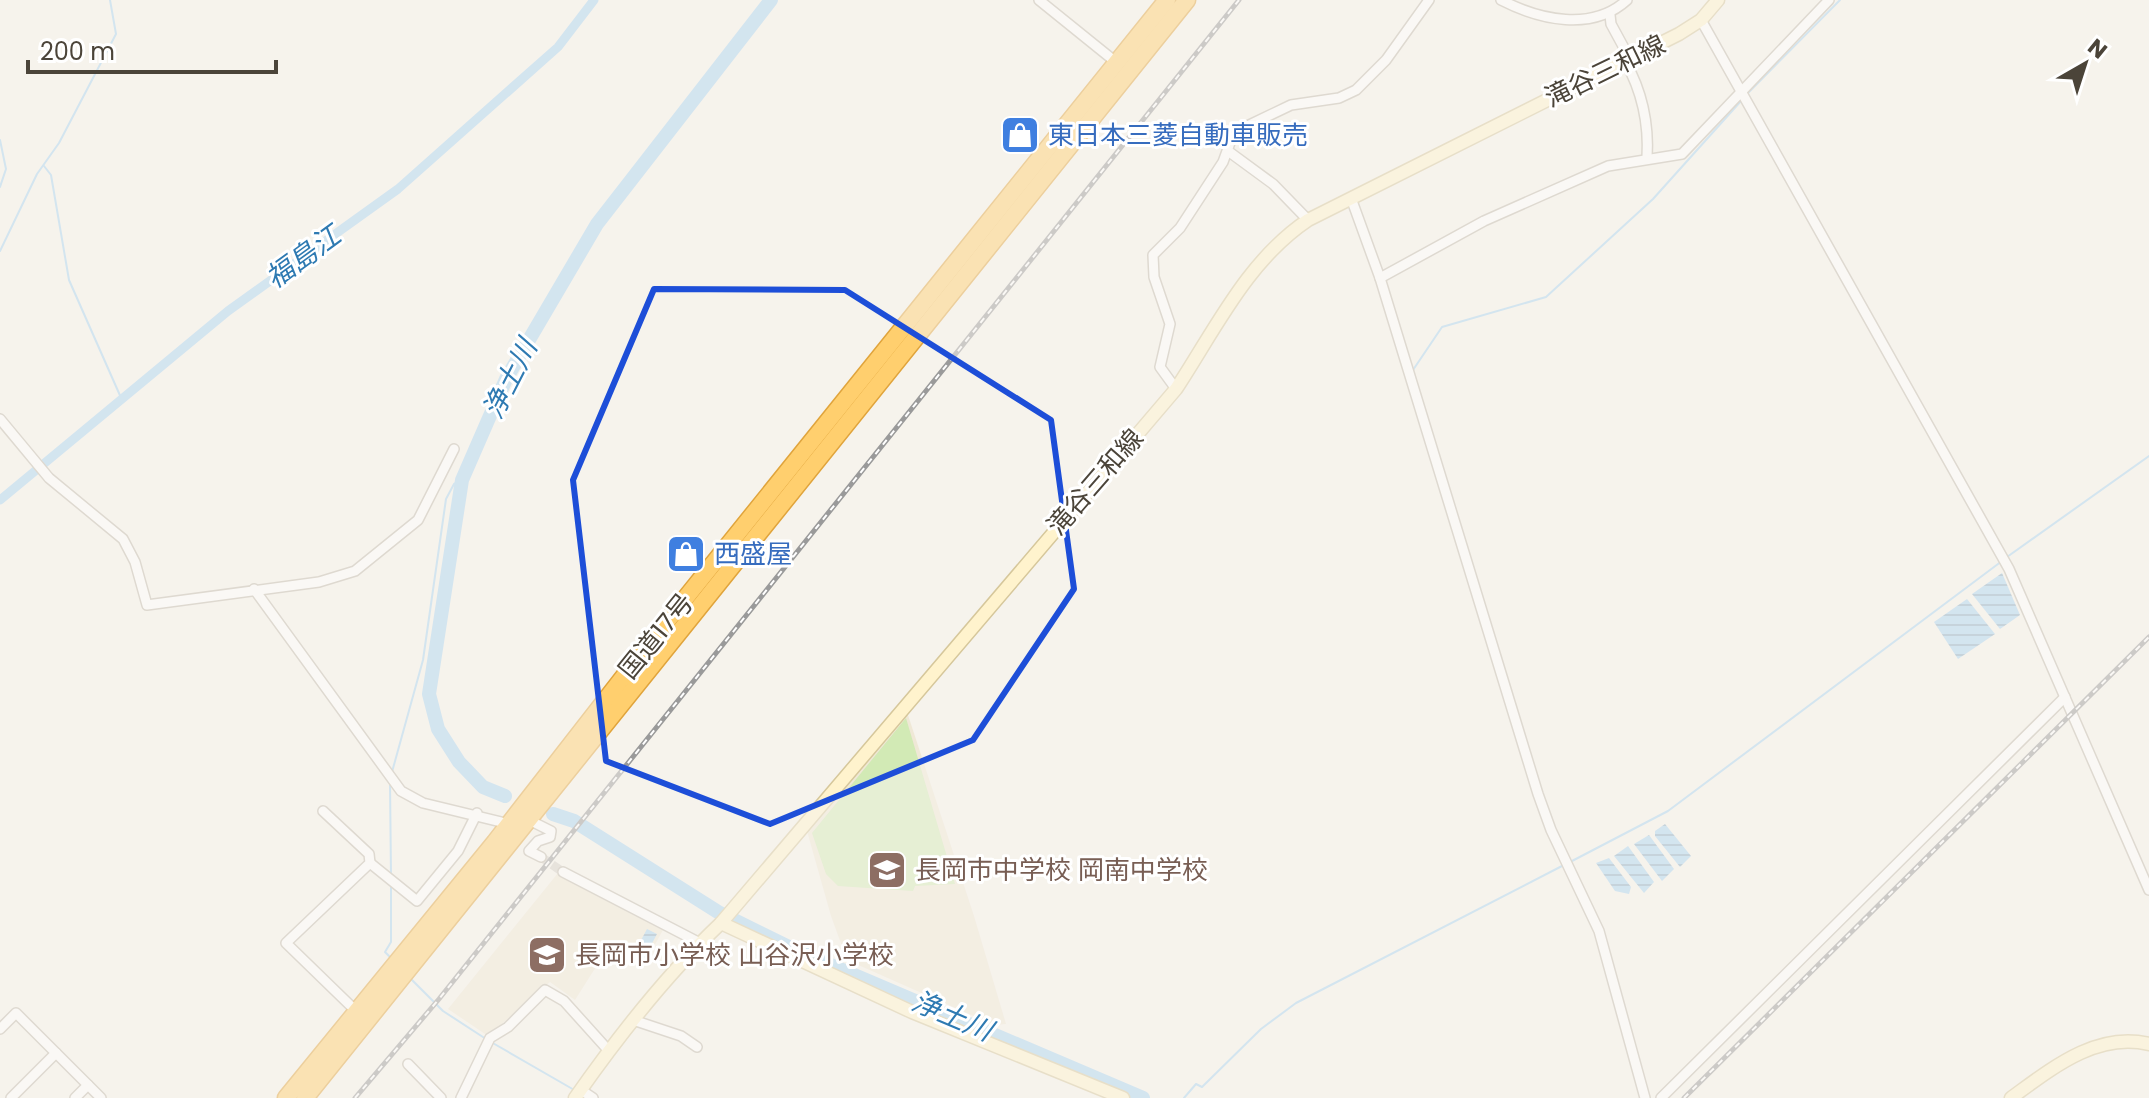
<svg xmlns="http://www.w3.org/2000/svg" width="2149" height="1098" font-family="Poppins,'Noto Sans JP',sans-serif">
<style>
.education{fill:#efe8d6}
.pitch{fill:#d2eab5}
.water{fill:url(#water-rules)}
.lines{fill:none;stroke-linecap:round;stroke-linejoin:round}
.stream{stroke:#a9d4f2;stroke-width:2}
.canal{stroke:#a9d4f2;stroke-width:9}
.river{stroke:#a9d4f2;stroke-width:14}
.street-tunnel{stroke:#d4d0c8;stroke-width:9;stroke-dasharray:9 4.5;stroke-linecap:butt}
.street-casing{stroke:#c2bbae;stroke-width:12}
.secondary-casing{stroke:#d6c79b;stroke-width:15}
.highway-casing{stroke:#e0a43c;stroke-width:19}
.street{stroke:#fff;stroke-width:9}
.secondary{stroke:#fff3cd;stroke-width:12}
.highway{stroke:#ffcf6e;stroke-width:16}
.rail-casing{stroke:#9a9a9a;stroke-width:5}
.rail{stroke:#fff;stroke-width:2;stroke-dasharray:6;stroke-linecap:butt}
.marked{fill:none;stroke:#1d4ed8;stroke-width:6;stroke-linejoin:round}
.labels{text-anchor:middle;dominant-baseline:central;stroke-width:6;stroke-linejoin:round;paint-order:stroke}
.street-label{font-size:26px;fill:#4b4439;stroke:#fff}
.shop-label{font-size:26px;fill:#366cbe;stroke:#fff;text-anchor:start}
.education-label{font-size:26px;fill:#785e54;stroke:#fff;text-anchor:start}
.water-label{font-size:28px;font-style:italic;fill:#2e7ab2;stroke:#fff}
</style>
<defs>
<pattern id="water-rules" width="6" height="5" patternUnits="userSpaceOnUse" patternTransform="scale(2)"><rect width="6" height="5" fill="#a9d4f2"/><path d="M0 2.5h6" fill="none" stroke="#8caec5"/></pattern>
</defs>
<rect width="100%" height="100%" fill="#f6f3ec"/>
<g class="education">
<polygon points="907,712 974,916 1006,1024 994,1025 847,960 831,916 807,831"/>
<polygon points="558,873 663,930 642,968 625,958 630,950 613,940 575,1000 550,982 488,1036 448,1009"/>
</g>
<polygon class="pitch" points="906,718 955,884 915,886 913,891 838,886 826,874 812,833"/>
<g class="water">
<polygon points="2002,573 2020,615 2000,629 1972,594"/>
<polygon points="1967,599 1995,634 1958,659 1934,622"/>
<polygon points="1665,824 1691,856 1680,867 1655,836 1655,831"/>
<polygon points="1649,835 1674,869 1662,881 1634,844"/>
<polygon points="1628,846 1654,882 1644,893 1614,856"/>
<polygon points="1609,858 1631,887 1629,894 1615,891 1596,863"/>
<polygon points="647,929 657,934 642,962 632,957"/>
</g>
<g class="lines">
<g class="stream">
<polyline points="1748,93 1840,0"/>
<polyline points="0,140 6,169 0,187"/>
<polyline points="44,166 51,175 69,280 122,400"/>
<polyline points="0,251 37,174 59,143 116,34 110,0"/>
<polyline points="1413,370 1442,327 1546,297 1653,199 1741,101"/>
<polyline points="2007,557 2149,456"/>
<polyline points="392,772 423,660 446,499 454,484 462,480"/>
<polyline points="390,782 391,876"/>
<polyline points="1572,861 1668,811 2002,561"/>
<polyline points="391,886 391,942 385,952 392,959"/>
<polyline points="410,978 443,1011 486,1039"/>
<polyline points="491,1042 576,1091"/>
<polyline points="1184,1098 1196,1084 1202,1087 1261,1029 1296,1003 1562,866"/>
</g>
<polyline class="canal" points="0,500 228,311 398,189 558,47 594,0"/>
<g class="river">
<polyline points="505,796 483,787 459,762 438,729 429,694 462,480 506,379 597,224 771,0"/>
<polyline points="553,814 574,821 718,912 793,949 1143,1098"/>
</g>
<polyline class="street-tunnel" points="541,857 563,872"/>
<defs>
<g id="street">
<polyline points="1039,0 1117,63"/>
<path d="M1501 0C1540 20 1592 32 1627 0"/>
<polyline points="1610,15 1611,24 1630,59"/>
<polyline points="1701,20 2009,569 2149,890"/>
<path d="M1625 61C1642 91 1649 125 1647 158"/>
<polyline points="1228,151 1273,184 1308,220"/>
<polyline points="1351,198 1380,278 1538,794 1551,830 1599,931 1645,1098"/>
<polyline points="1380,278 1484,221 1608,166 1682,154 1829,0"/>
<polyline points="1176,389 1160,367 1170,324 1154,277 1153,255 1180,228 1223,162 1231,140 1243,128 1291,105 1339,98 1356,90 1386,60 1429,0"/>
<polyline points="0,419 49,478 123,539 135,562 147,605 319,582 355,571 418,520 454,449"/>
<polyline points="254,589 401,791 423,803 509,824"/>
<polyline points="323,811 369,854 370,863 286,943 357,1012"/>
<polyline points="529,820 551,831 550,837 538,841 529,851 541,857"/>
<polyline points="370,863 417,901 458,851 477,813"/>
<polyline points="563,872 700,943"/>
<polyline points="636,1021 681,1036 697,1047"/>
<polyline points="0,1029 16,1013 101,1098"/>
<polyline points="408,1064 441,1098"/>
<polyline points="581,1090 593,1098"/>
<polyline points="11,1098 56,1053"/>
<polyline points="75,1098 88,1085"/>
<polyline points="461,1098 490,1038 508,1027 545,990 564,1001 609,1051"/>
<polyline points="1661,1098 2065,697"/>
</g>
<g id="secondary">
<polyline points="721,923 912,1012 1123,1098"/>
<path d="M575 1098C617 1038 668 973 721 923L1176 389C1215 330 1247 261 1308 220L1679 34 1701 20 1718 0"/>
<path d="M2011 1098C2051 1069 2097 1031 2149 1044"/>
</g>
<g id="highway">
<polyline points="286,1098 495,842 667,621 1167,0"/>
<polyline points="305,1098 1187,0"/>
</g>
</defs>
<use href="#street" class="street-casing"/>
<use href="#secondary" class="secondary-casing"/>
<use href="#highway" class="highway-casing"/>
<use href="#street" class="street"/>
<use href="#secondary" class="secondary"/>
<use href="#highway" class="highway"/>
<defs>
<g id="rail">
<polyline points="355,1098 439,999 1239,0"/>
<polyline points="1684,1098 2149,637"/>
</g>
</defs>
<use href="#rail" class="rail-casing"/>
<use href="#rail" class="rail"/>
</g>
<path d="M0 0H2149V1098H0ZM654 289 845 290 1051 420 1074 589 973 740 770 824 606 761 573 480Z" fill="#f6f3ec" fill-opacity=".55" fill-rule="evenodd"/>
<path class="marked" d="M654 289 845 290 1051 420 1074 589 973 740 770 824 606 761 573 480Z"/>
<defs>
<symbol id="shop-square" viewBox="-11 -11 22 22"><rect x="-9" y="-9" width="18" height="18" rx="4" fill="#3f7fe0" stroke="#fff"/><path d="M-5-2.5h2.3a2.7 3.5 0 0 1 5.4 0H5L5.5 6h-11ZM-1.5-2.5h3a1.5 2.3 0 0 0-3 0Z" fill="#fff"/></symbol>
<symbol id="school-square" viewBox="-11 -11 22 22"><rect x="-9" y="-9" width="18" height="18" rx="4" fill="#8d6e63" stroke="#fff"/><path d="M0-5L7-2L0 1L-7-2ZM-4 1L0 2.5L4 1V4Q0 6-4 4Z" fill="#fff"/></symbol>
</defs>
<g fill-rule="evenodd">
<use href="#shop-square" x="998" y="113" width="44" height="44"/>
<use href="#shop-square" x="664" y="532" width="44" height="44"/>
<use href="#school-square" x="865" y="848" width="44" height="44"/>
<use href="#school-square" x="525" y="933" width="44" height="44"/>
</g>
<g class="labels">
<g class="street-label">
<text transform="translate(1605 71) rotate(-26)">滝谷三和線</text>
<text transform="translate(1095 482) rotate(-49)">滝谷三和線</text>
<text transform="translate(656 636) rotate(-51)">国道17号</text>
</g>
<g class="shop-label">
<text x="1048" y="135">東日本三菱自動車販売</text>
<text x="714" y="554">西盛屋</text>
</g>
<g class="education-label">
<text x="915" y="870">長岡市中学校 岡南中学校</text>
<text x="575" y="955">長岡市小学校 山谷沢小学校</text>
</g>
<g class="water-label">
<text transform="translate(303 257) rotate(-36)">福島江</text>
<text transform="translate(510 379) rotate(-63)">浄土川</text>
<text transform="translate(952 1016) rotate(23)">浄土川</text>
</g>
</g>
<g transform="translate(2085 64) rotate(39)" stroke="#ffffff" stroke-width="6" paint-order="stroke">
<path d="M0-6L14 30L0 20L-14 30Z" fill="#4b4439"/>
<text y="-12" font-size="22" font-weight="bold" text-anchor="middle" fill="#4b4439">N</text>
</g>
<path d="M28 60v12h248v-12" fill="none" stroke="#4b4439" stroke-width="4"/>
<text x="40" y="60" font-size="24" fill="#4b4439" stroke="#ffffff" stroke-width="6" paint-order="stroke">200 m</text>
</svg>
